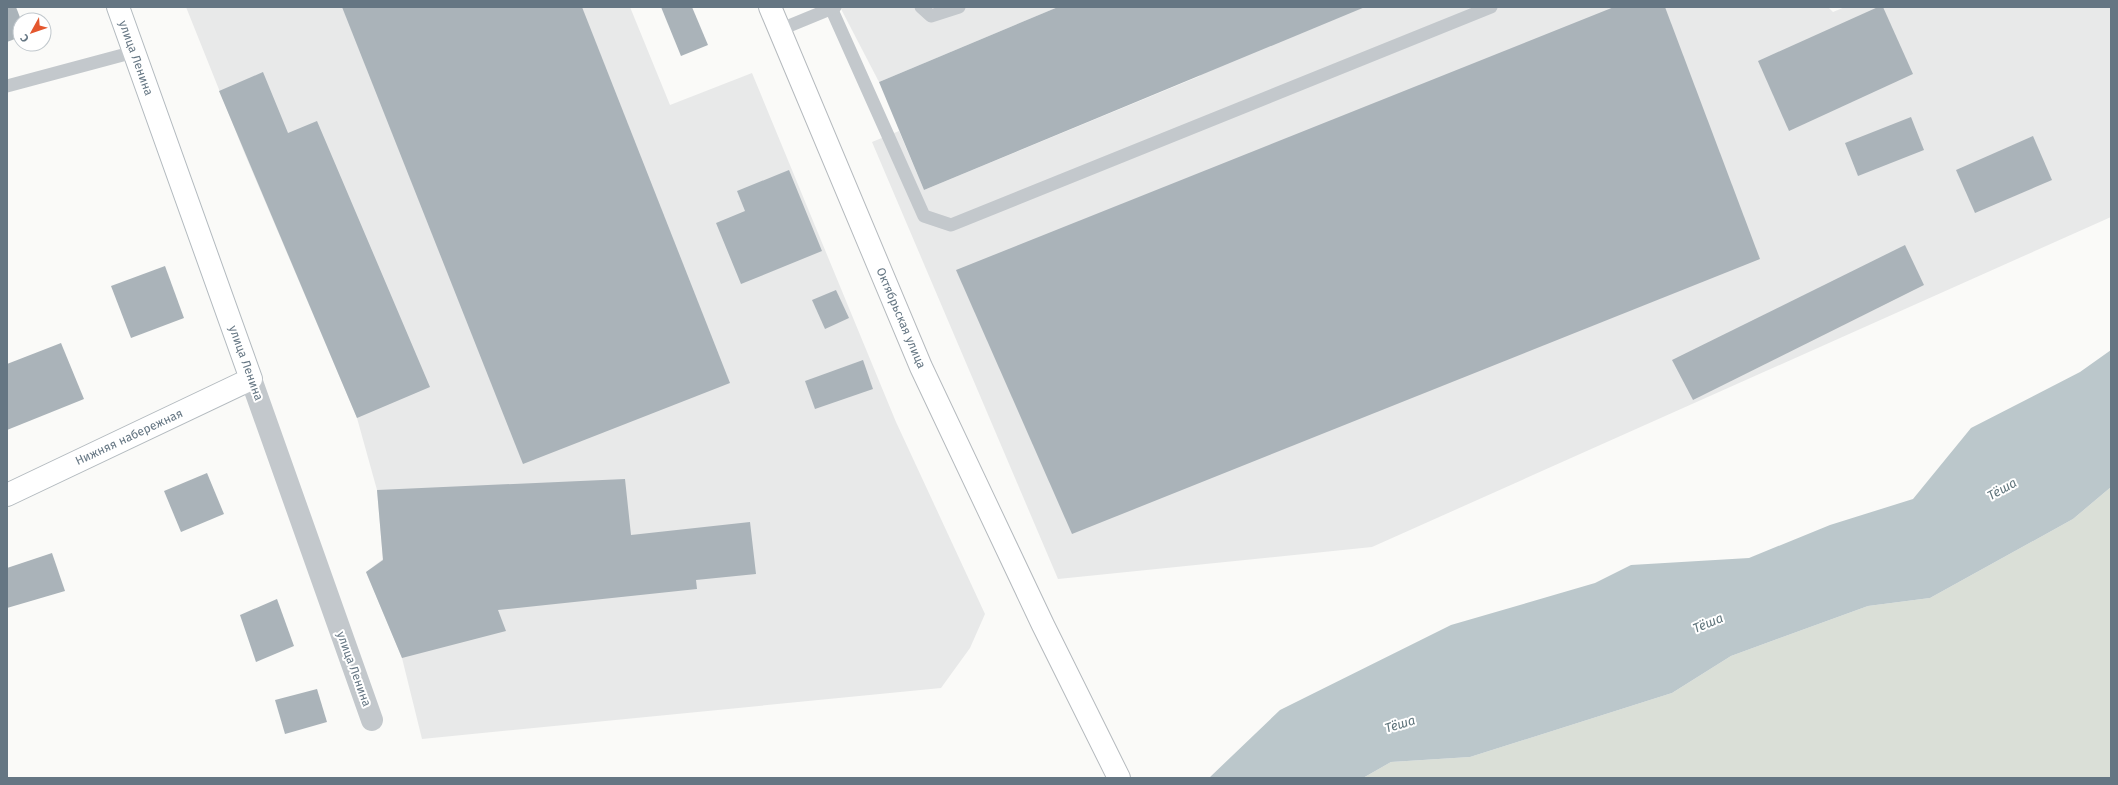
<svg xmlns="http://www.w3.org/2000/svg" width="2118" height="785" font-family="'Fira Sans',sans-serif">
<style>
.built{fill:#e8e9e9}
.green{fill:#dadfd7}
.water{fill:#bbc7cb}
.building{fill:#aab3b9}
.lines{fill:none;stroke-linecap:round;stroke-linejoin:round}
.secondary-casing{stroke:#b3babf;stroke-width:24}
.primary-casing{stroke:#b5babe;stroke-width:24}
.lane{stroke:#c3c8cc;stroke-width:13}
.street{stroke:#c3c8cc;stroke-width:22}
.secondary{stroke:#fff;stroke-width:22}
.primary{stroke:#fff;stroke-width:22}
.labels{text-anchor:middle;dominant-baseline:central;stroke-width:4;stroke-linejoin:round;paint-order:stroke}
.street-label{font-size:12px;fill:#657683;stroke:#fff}
.water-label{font-size:13px;font-style:italic;fill:#60757c;stroke:#fff}
</style>
<rect width="100%" height="100%" fill="#fafaf8"/>
<g class="built">
<polygon points="186,7 630,7 670,105 752,73 896,422 985,614 970,648 941,688 422,739 402,658 366,572 383,559 377,490 357,418 244,152"/>
<polygon points="840,7 1058,7 879,82"/>
<polygon points="1173,7 1828,7 1833,12 1845,7 2111,7 2111,217 1372,547 1058,579 872,142 899,131 924,190 1200,76"/>
</g>
<polygon class="green" points="2111,487 2111,778 1363,778 1391,762 1470,757 1672,693 1731,656 1868,606 1930,598 2073,519"/>
<polygon class="water" points="2111,350 2111,487 2073,519 1930,598 1868,606 1731,656 1672,693 1470,757 1391,762 1363,778 1209,778 1280,710 1451,625 1595,583 1631,565 1749,558 1830,525 1913,499 1971,428 2080,372"/>
<g class="building">
<polygon points="7,7 16,7 21,20 20,37 7,42"/>
<polygon points="342,7 582,7 730,383 523,464"/>
<polygon points="661,7 692,7 708,45 681,56"/>
<polygon points="1058,7 1365,7 924,190 879,82"/>
<polygon points="1614,7 1665,7 1760,259 1072,534 956,270"/>
<polygon points="1878,7 1883,7 1913,74 1789,131 1758,61"/>
<polygon points="263,72 288,133 317,121 430,387 357,418 219,91"/>
<polygon points="1911,117 1924,150 1858,176 1845,143"/>
<polygon points="2033,136 2052,180 1975,213 1956,170"/>
<polygon points="789,170 822,251 741,284 716,223 745,211 737,191"/>
<polygon points="1905,245 1924,285 1693,400 1672,360"/>
<polygon points="165,266 184,318 131,338 111,286"/>
<polygon points="836,290 849,318 825,329 812,300"/>
<polygon points="61,343 84,399 7,430 7,364"/>
<polygon points="863,360 873,389 815,409 805,381"/>
<polygon points="207,473 224,514 181,532 164,491"/>
<polygon points="625,479 631,535 750,522 756,574 696,580 697,589 498,610 506,631 402,658 366,572 383,560 377,490"/>
<polygon points="52,553 65,591 7,608 7,568"/>
<polygon points="277,599 294,646 256,662 240,615"/>
<polygon points="317,689 327,722 285,734 275,700"/>
</g>
<g class="lines">
<defs>
<polyline id="secondary" points="7,495 251,379 118,7"/>
<polyline id="primary" points="770,7 921,367 1043,625 1119,778"/>
</defs>
<use href="#secondary" class="secondary-casing"/>
<use href="#primary" class="primary-casing"/>
<g class="lane">
<polyline points="921,7 931,16 959,7"/>
<polyline points="831,8 924,216 951,225 1491,7"/>
<polyline points="779,30 835,7"/>
<polyline points="7,86 134,52"/>
</g>
<polyline class="street" points="251,379 372,720"/>
<use href="#secondary" class="secondary"/>
<use href="#primary" class="primary"/>
</g>
<g class="labels">
<g class="street-label">
<text transform="translate(136 58) rotate(70)">улица Ленина</text>
<text transform="translate(901 318) rotate(67)">Октябрьская улица</text>
<text transform="translate(246 363) rotate(70)">улица Ленина</text>
<text transform="translate(129 437) rotate(-25)">Нижняя набережная</text>
<text transform="translate(354 669) rotate(70)">улица Ленина</text>
</g>
<g class="water-label">
<text transform="translate(2002 489) rotate(-29)">Тёша</text>
<text transform="translate(1708 623) rotate(-22)">Тёша</text>
<text transform="translate(1400 724) rotate(-17)">Тёша</text>
</g>
</g>
<rect width="2118" height="785" fill="none" stroke="#657683" stroke-width="16"/>
<g transform="translate(32 32) rotate(230)"><circle r="19" fill="#ffffff" stroke="#c1c8cd"/>
<path d="M0-3L7 15L0 10L-7 15Z" fill="#e4572e"/>
<text y="-6" font-size="11" font-weight="bold" text-anchor="middle" fill="#657683">С</text>
</g>
</svg>
